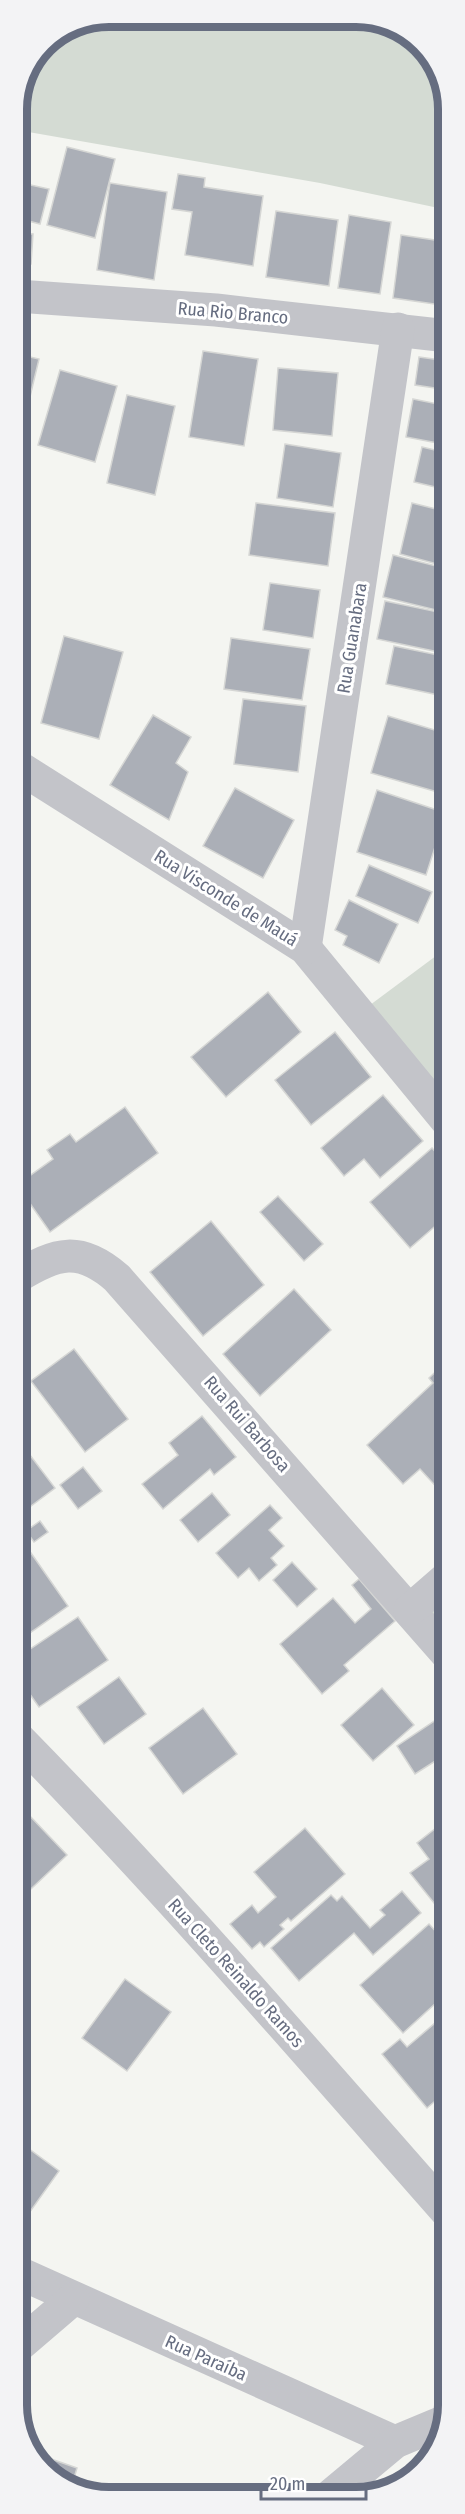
<svg xmlns="http://www.w3.org/2000/svg" width="465" height="2514" font-family="'Fira Sans Condensed',sans-serif">
<style>
.green{fill:#d4dbd3}
.building{fill:#abafb7;stroke:#d5d6d4;stroke-width:1.5}
.lines{fill:none;stroke-linecap:round;stroke-linejoin:round}
.minor{stroke:#c3c4c9;stroke-width:33}
.labels{text-anchor:middle;dominant-baseline:central;stroke-width:6;stroke-linejoin:round;paint-order:stroke}
.street-label{font-size:18px;fill:#666d80;stroke:#fff}
.rim{fill:none;stroke:#666d80;stroke-width:8}
</style>
<rect width="100%" height="100%" fill="#f4f5f1"/>
<g class="green">
<polygon points="109,17 379,20 426,48 448,97 448,210 320,183 17,130 17,103 44,43"/>
<polygon points="448,947 448,1106 366,1008"/>
<polygon points="448,1592 448,1636 426,1611"/>
</g>
<g class="building">
<polygon points="67,147 115,159 95,238 47,225"/>
<polygon points="178,174 205,178 204,187 263,196 253,266 185,255 192,212 172,209"/>
<polygon points="17,182 49,189 40,224 17,218"/>
<polygon points="110,183 167,192 154,280 97,270"/>
<polygon points="276,211 338,220 329,286 266,277"/>
<polygon points="349,215 391,222 380,294 338,288"/>
<polygon points="17,233 33,234 31,264 17,263"/>
<polygon points="401,235 448,242 448,306 393,298"/>
<polygon points="203,351 258,359 244,446 189,437"/>
<polygon points="17,354 39,359 18,447 17,446"/>
<polygon points="419,357 448,361 448,390 415,385"/>
<polygon points="278,368 338,373 332,436 273,430"/>
<polygon points="60,370 117,386 95,462 38,445"/>
<polygon points="127,395 175,406 155,495 107,483"/>
<polygon points="413,399 448,406 448,445 406,437"/>
<polygon points="285,444 341,453 333,507 277,498"/>
<polygon points="422,447 448,453 448,490 414,482"/>
<polygon points="256,503 335,513 328,566 249,555"/>
<polygon points="412,503 448,512 448,567 400,554"/>
<polygon points="393,555 448,569 448,613 383,597"/>
<polygon points="270,583 320,590 313,638 263,630"/>
<polygon points="385,601 448,614 448,654 377,639"/>
<polygon points="64,636 123,652 99,739 41,723"/>
<polygon points="231,638 310,649 302,700 224,689"/>
<polygon points="394,646 448,657 448,697 386,684"/>
<polygon points="243,699 306,706 298,772 234,764"/>
<polygon points="153,715 191,737 176,763 188,772 169,820 110,785"/>
<polygon points="388,716 448,734 448,795 371,773"/>
<polygon points="235,788 294,820 263,878 203,846"/>
<polygon points="377,790 446,813 426,875 357,852"/>
<polygon points="369,865 432,892 418,923 356,896"/>
<polygon points="349,900 398,924 379,963 343,945 347,936 335,930"/>
<polygon points="268,992 301,1032 226,1097 191,1057"/>
<polygon points="335,1032 371,1077 311,1125 275,1080"/>
<polygon points="383,1095 423,1141 380,1178 364,1159 344,1176 321,1148"/>
<polygon points="125,1107 158,1153 50,1232 17,1185 53,1159 47,1150 70,1134 76,1142"/>
<polygon points="432,1148 448,1166 448,1215 410,1248 370,1202"/>
<polygon points="278,1196 323,1244 304,1261 260,1212"/>
<polygon points="211,1221 264,1285 203,1336 150,1272"/>
<polygon points="294,1289 331,1330 260,1396 223,1354"/>
<polygon points="74,1349 128,1419 85,1452 31,1381"/>
<polygon points="448,1360 448,1487 442,1493 420,1469 403,1484 367,1445 433,1383 429,1378"/>
<polygon points="202,1416 236,1457 214,1475 210,1469 163,1509 142,1484 178,1455 169,1443"/>
<polygon points="17,1438 55,1488 31,1506 17,1489"/>
<polygon points="83,1467 102,1491 78,1509 60,1485"/>
<polygon points="212,1493 230,1515 198,1542 180,1520"/>
<polygon points="270,1505 282,1518 269,1530 284,1546 271,1558 277,1565 259,1581 249,1568 238,1578 216,1553"/>
<polygon points="40,1521 48,1532 34,1542 26,1531"/>
<polygon points="31,1553 68,1606 17,1642 17,1563"/>
<polygon points="292,1562 317,1589 297,1607 273,1580"/>
<polygon points="359,1579 395,1621 344,1665 349,1671 322,1694 280,1644 333,1598 355,1623 371,1609 352,1585"/>
<polygon points="78,1617 108,1660 39,1707 17,1676 17,1658"/>
<polygon points="119,1677 146,1714 104,1744 77,1707"/>
<polygon points="382,1688 414,1725 373,1761 341,1725"/>
<polygon points="203,1708 237,1754 183,1794 149,1748"/>
<polygon points="448,1712 448,1753 415,1774 397,1746"/>
<polygon points="27,1813 67,1855 17,1902 17,1822"/>
<polygon points="305,1828 345,1874 291,1921 288,1918 280,1925 284,1929 264,1947 260,1942 252,1949 230,1924 252,1905 258,1913 276,1897 254,1872"/>
<polygon points="436,1828 448,1844 448,1892 434,1903 410,1873 429,1859 417,1843"/>
<polygon points="402,1891 421,1913 373,1955 354,1933 299,1981 271,1948 331,1895 337,1901 342,1896 370,1928 385,1915 380,1910"/>
<polygon points="429,1924 448,1945 448,1992 403,2033 360,1985"/>
<polygon points="125,1979 171,2012 127,2071 82,2038"/>
<polygon points="448,2012 448,2090 427,2108 382,2054 400,2039 407,2047"/>
<polygon points="21,2143 59,2171 17,2230 17,2148"/>
<polygon points="34,2453 77,2468 72,2485 40,2466"/>
</g>
<g class="lines">
<g class="minor">
<polyline points="17,296 216,310 448,336"/>
<polyline points="17,766 305,948 448,1122"/>
<polyline points="305,948 398,329"/>
<path d="M17 1277C57 1252 80 1246 117 1278L448 1655"/>
<polyline points="410,1610 448,1577"/>
<path d="M17 1737C167 1890 307 2053 448 2213"/>
<polyline points="17,2272 395,2442"/>
<polyline points="17,2347 73,2299"/>
<polyline points="329,2497 395,2442 443,2422"/>
</g>
</g>
<g class="labels">
<g class="street-label">
<text transform="translate(233 313) rotate(5)">Rua Rio Branco</text>
<text transform="translate(352 638) rotate(-81)">Rua Guanabara</text>
<text transform="translate(226 898) rotate(32)">Rua Visconde de Mauá</text>
<text transform="translate(247 1424) rotate(49)">Rua Rui Barbosa</text>
<text transform="translate(236 1973) rotate(48)">Rua Cleto Reinaldo Ramos</text>
<text transform="translate(206 2358) rotate(24)">Rua Paraíba</text>
</g>
</g>
<path d="M0 0H465V2514H0ZM109 27H356A82 82 0 0 1 438 109V2405A82 82 0 0 1 356 2487H109A82 82 0 0 1 27 2405V109A82 82 0 0 1 109 27Z" fill="#f3f3f5" fill-rule="evenodd"/>
<path class="rim" d="M109 27H356A82 82 0 0 1 438 109V2405A82 82 0 0 1 356 2487H109A82 82 0 0 1 27 2405V109A82 82 0 0 1 109 27Z"/>
<path d="M261 2490v9h105v-9" fill="none" stroke="#666d80" stroke-width="3"/>
<text x="270" y="2490" font-size="18" fill="#666d80" stroke="#ffffff" stroke-width="4.5" paint-order="stroke">20 m</text>
</svg>
